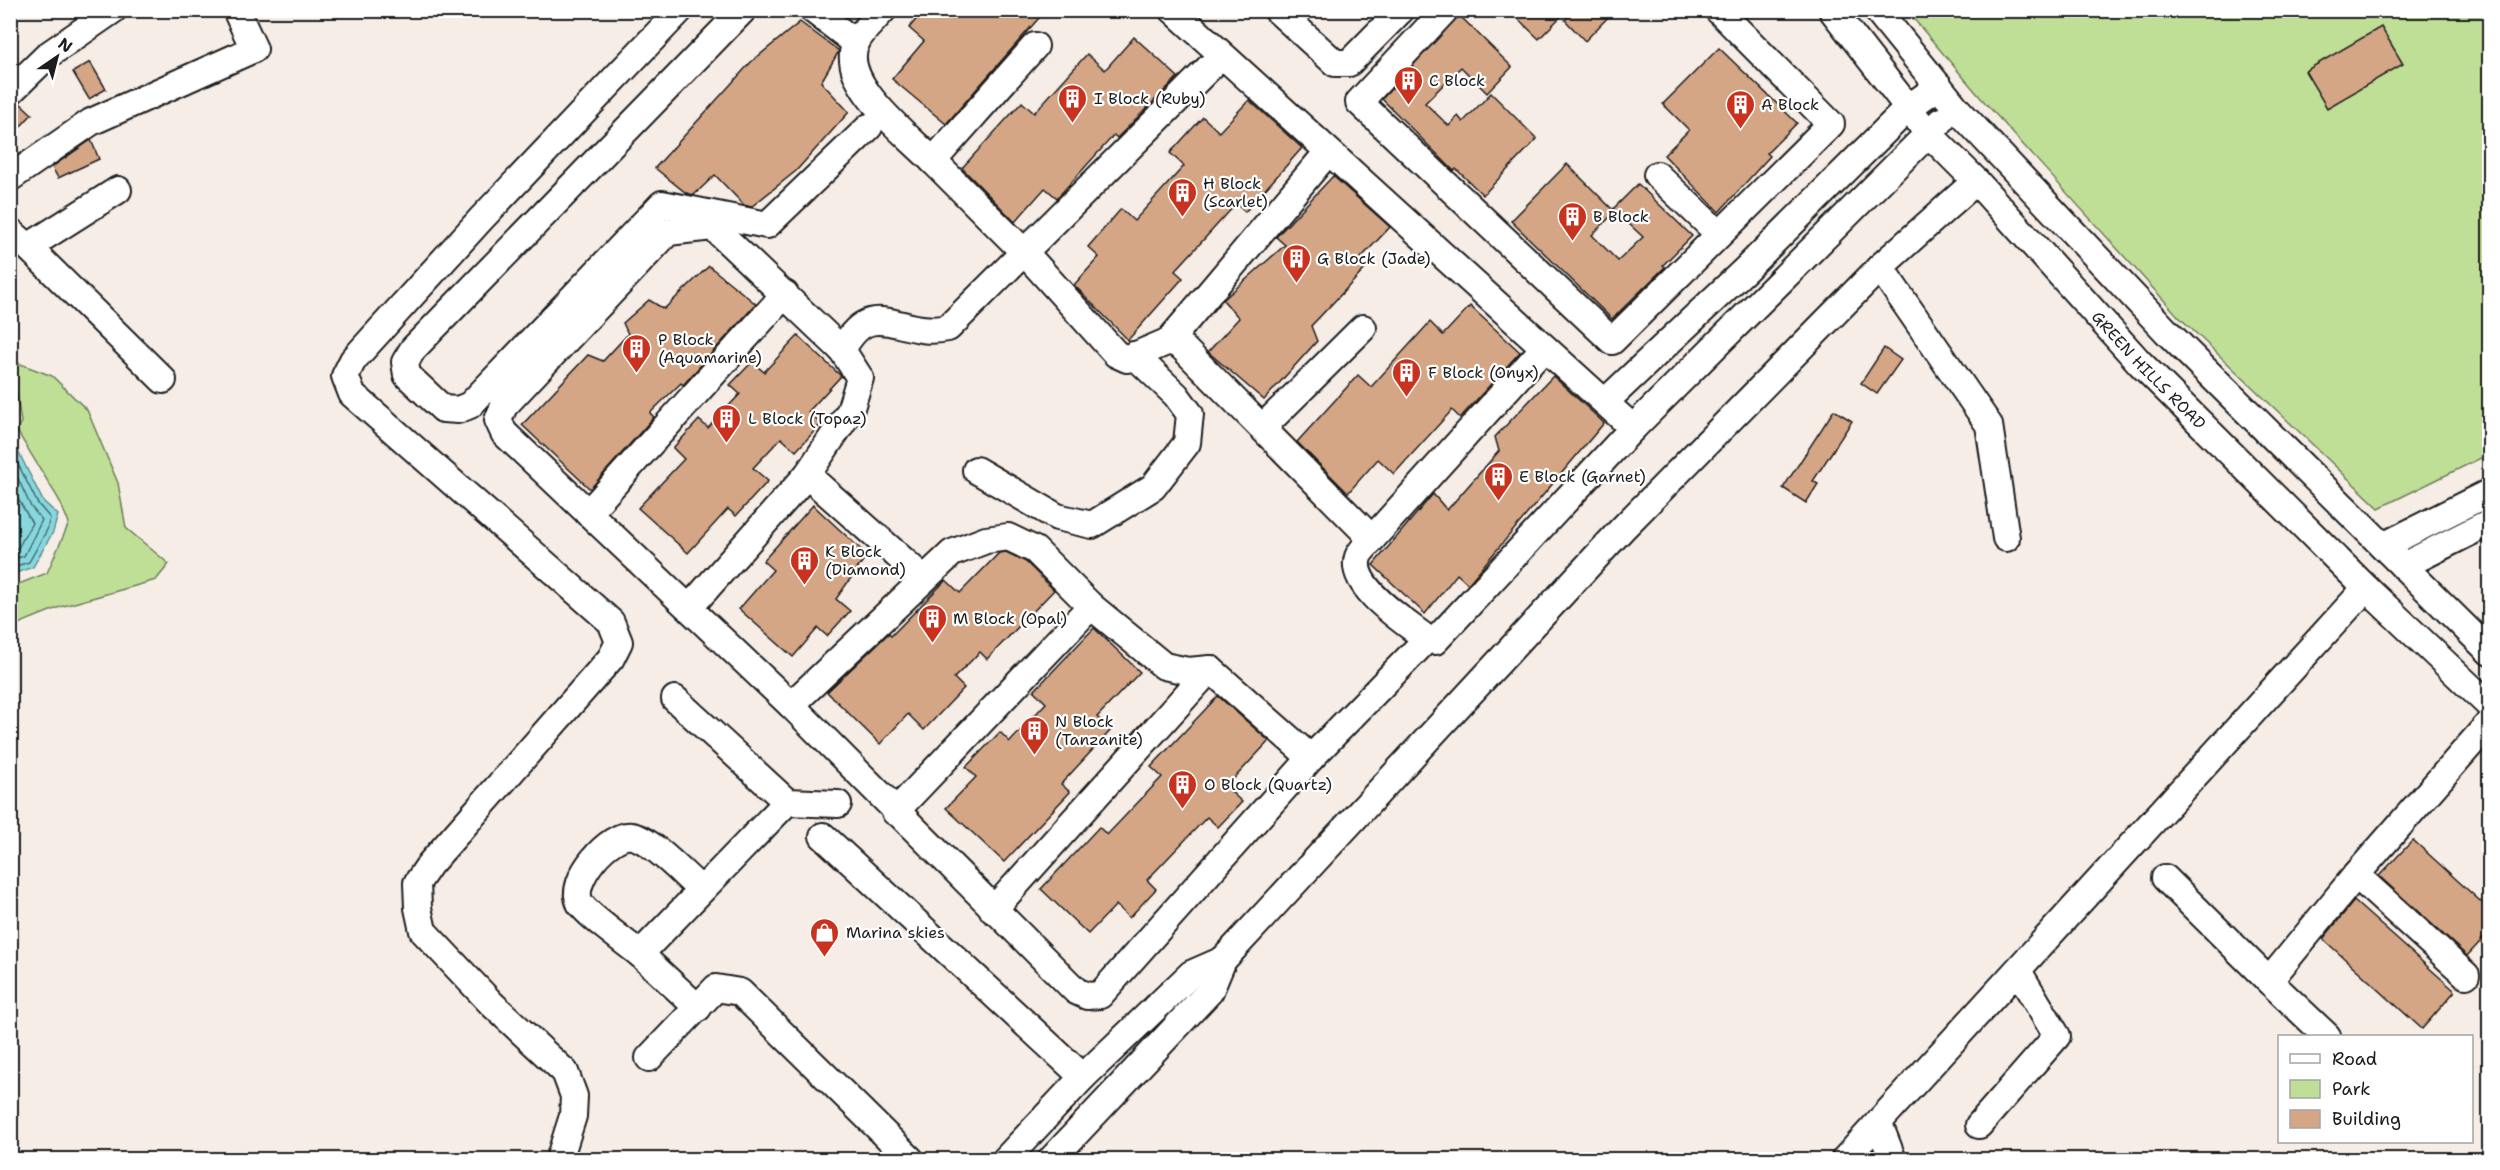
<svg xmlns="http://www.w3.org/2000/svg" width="2500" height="1170" font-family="'Shantell Sans',sans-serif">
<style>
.green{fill:#bfdf97;stroke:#6e7e5a;stroke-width:1.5}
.water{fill:#86d8de;stroke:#5c8d90;stroke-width:1.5}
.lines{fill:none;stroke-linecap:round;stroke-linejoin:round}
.shore{stroke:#46676a;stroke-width:1.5}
.building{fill:#d5a686;stroke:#1c1c1c;stroke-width:1.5}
.minor-casing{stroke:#1c1c1c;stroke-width:30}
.minor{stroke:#fff;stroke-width:26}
.labels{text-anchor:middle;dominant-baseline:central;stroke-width:4.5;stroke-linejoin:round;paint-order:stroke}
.poi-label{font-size:16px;fill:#1c1c1c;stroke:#fff;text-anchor:start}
.street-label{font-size:16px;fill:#1c1c1c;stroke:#fff}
</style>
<rect width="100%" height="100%" fill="#f7ede7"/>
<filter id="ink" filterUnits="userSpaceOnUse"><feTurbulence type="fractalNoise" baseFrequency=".0167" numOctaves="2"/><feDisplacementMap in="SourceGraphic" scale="12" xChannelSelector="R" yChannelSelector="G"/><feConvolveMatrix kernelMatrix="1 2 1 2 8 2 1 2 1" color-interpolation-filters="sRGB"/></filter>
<g filter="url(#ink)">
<g class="green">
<polygon points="1907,11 2489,11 2489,454 2379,508 2179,317 1980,97"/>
<polygon points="10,360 52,376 87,410 118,483 126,528 169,564 156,580 60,607 11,627 11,587 47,573 69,523 58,498 17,431 21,422 16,389 11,387"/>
</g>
<polygon class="water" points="10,435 43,501 58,515 53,532 33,567 11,575"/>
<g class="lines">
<g class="shore">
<polyline points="10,448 38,504 50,518 47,530 29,562 10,568"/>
<polyline points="10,461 31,507 42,520 24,556 10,560"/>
<polyline points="10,485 32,523 18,548 10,551"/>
</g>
</g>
<g class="building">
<polygon points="924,10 1046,10 946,124 892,79 924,41 909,28"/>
<polygon points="1509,10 1567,10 1539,39"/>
<polygon points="1574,10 1615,10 1585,41 1565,20"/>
<polygon points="1459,15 1512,67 1487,93 1461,67 1425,103 1449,126 1458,116 1463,122 1491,93 1537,139 1483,195 1456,169 1454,171 1382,99"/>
<polygon points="800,22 839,51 821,82 849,112 796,171 751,207 744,205 715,175 694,195 686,193 655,168 751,62"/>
<polygon points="2381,27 2403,64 2327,108 2305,71"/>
<polygon points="1134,37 1178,77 1117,138 1114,135 1057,198 1045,188 1015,222 962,168 1022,102 1034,113 1087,54 1105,70"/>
<polygon points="1719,48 1797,123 1767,153 1770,156 1719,212 1664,155 1689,130 1663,104"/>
<polygon points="90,62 106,89 89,99 73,72"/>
<polygon points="1249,100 1302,148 1245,212 1236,204 1175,271 1183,278 1128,340 1074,285 1099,257 1088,247 1121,209 1134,221 1184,166 1170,153 1203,117 1219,132"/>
<polygon points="20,103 32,114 10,138 10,107"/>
<polygon points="91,140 99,159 58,178 52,167"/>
<polygon points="1567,164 1615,212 1592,235 1618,261 1643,237 1613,209 1638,184 1692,236 1663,265 1665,267 1612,319 1511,221"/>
<polygon points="1333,176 1390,227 1358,261 1366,268 1311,326 1317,341 1264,400 1208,352 1239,318 1223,300 1285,245 1276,237"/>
<polygon points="709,266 756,304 683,385 681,383 650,413 654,417 590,489 522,425 588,355 603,361 628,334 623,323 649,300 664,309"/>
<polygon points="1470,306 1520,352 1460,418 1452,410 1394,474 1378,459 1348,493 1297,442 1358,375 1371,387 1430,322 1443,335"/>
<polygon points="798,336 841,376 808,412 821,424 796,451 781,438 753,468 768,481 736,516 728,509 688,553 638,508 684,459 673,448 699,420 708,428 740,394 730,385 752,362 764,372"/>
<polygon points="1884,348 1901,360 1877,394 1861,383"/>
<polygon points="1553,376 1604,423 1468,584 1457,574 1425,614 1373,565 1433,494 1447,510 1499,451 1495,437"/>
<polygon points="1834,410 1852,421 1813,481 1818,484 1806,503 1783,488"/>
<polygon points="813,505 867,555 836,599 850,611 827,636 818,628 793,657 739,609 773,570 763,561"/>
<polygon points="1006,552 1026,562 1054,590 987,659 980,652 954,678 964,688 924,730 908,714 880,744 827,692 889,633 891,636 946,580 960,593 999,553"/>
<polygon points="1094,628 1140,672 1097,717 1111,730 1061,784 1070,792 1004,862 946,808 976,777 966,767 1000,732 1010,742 1046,703 1034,691"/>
<polygon points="1218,696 1269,741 1226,787 1242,802 1218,827 1207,817 1147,880 1156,889 1129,918 1116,905 1088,934 1041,889 1099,827 1107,835 1162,777 1151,767"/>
<polygon points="2413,840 2490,910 2490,931 2467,956 2379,876"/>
<polygon points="2354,901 2455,991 2422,1029 2323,939"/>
</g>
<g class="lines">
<defs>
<g id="minor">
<polyline points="743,10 413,349 405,362 407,375 443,409 458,410 470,405 662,204 767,225 869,127"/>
<polyline points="813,10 856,43"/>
<path d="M883 10C875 20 861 31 856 43 837 82 908 135 933 161"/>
<polyline points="1277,10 1335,63 1349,63 1401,10"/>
<polyline points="1445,10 1359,102 1612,341 1831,124 1718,10"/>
<path id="s1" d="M1832 10 1927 132 1976 181 2140 363 2366 588 2490 706"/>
<polyline points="1877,10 1957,109 2168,333 2490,652"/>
<path d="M1035 46 933 161 1025 253 1116 354 1127 359 1169 341 1181 346 1372 539C1368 544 1360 551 1358 557 1348 587 1407 623 1427 639L1435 641 1633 428 1173 10"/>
<polyline points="10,92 48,55 113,10"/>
<polyline points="1657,175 1719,234"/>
<polyline points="10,178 91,122 254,49 236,10"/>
<polyline points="10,231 28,247 118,190"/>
<polyline points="28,247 163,380"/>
<polyline points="1880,267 1989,425 2006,538"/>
<polyline points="1169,341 1328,152"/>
<polyline points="842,350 713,227 668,232 504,406 498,420 504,433 791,705 1076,991 1087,996 1100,995 1311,758 1427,639"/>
<polyline points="1605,402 1746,269 1908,108 1939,86"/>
<polyline points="1263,427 1363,328"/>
<polyline points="1633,428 1941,121"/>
<polyline points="976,470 1057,517 1092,525 1153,487 1187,443 1190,414 1176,395 1134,355"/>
<polyline points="807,475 924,579"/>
<polyline points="588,513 785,294"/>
<polyline points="1372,539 1544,348"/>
<polyline points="2383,546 2490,492"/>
<polyline points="2403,566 2490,522"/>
<path d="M690 607 807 475 850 411 860 378 842 350C872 293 901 339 948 328L1221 56"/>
<polyline points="675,699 787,802 838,804"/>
<polyline points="791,705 952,553 986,540 1008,537 1035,550 1091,606 1164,666 1188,671 1210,669 1311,758"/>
<polyline points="895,812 1091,606"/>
<polyline points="823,836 1083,1077 1191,974 1223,960"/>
<polyline points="2356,875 2466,975"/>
<polyline points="2165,878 2269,981 2356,875 2490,722"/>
<polyline points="993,910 1210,669"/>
<path d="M640 954C628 944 586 914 580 903 568 881 610 832 632 836 651 839 685 876 700 889"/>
<polyline points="2269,981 2327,1036"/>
<polyline points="698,1008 640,954 787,802"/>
<polyline points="649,1058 716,988 740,992 911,1160"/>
<polyline points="1879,1124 1893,1160"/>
<polyline points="1979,1125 2057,1036 2018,971"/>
<polyline points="559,1160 573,1116 574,1096 565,1072 492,1004 423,931 418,908 417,883 430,864 611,658 619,642 611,622 352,394 345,376 353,360 481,219 680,10"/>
<polyline points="1005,1160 1083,1077"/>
<polyline points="1051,1160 1210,991 1223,960 1622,529 1880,267 1976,181"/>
<polyline points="1844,1160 2366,588"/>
</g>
</defs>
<use href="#minor" class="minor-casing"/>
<use href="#minor" class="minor"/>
</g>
</g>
<defs>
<symbol id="building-pin" viewBox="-11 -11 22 30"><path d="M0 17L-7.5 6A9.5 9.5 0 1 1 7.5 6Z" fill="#c8321e" stroke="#fff"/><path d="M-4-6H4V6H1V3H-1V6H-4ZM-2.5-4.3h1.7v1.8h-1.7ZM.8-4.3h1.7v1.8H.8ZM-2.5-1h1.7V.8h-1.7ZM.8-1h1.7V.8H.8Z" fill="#fff"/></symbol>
<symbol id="shop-pin" viewBox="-11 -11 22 30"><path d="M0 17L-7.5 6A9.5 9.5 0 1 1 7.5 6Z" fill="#c8321e" stroke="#fff"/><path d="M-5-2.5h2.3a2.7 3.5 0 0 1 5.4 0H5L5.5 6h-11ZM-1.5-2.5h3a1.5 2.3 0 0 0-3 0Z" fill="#fff"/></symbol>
</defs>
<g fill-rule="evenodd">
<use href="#building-pin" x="1392" y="64" width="33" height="45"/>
<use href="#building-pin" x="1056" y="82" width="33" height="45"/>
<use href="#building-pin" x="1724" y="88" width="33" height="45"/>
<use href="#building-pin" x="1166" y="176" width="33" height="45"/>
<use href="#building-pin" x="1556" y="200" width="33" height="45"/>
<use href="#building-pin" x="1280" y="242" width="33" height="45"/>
<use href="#building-pin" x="620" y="332" width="33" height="45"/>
<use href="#building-pin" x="1390" y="356" width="33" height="45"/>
<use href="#building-pin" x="710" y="402" width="33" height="45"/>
<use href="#building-pin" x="1482" y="460" width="33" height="45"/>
<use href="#building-pin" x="788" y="544" width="33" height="45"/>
<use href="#building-pin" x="916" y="602" width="33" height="45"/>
<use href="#building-pin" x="1018" y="714" width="33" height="45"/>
<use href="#building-pin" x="1166" y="768" width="33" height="45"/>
<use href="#shop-pin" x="808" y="916" width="33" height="45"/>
</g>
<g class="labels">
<g class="poi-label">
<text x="1429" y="80">C Block</text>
<text x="1094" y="98">I Block (Ruby)</text>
<text x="1761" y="104">A Block</text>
<text x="1203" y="183">H Block<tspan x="1203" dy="18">(Scarlet)</tspan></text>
<text x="1593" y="216">B Block</text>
<text x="1317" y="258">G Block (Jade)</text>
<text x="658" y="339">P Block<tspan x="658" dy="18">(Aquamarine)</tspan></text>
<text x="1428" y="372">F Block (Onyx)</text>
<text x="748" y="418">L Block (Topaz)</text>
<text x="1519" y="476">E Block (Garnet)</text>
<text x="825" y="551">K Block<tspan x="825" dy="18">(Diamond)</tspan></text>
<text x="953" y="618">M Block (Opal)</text>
<text x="1055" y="721">N Block<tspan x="1055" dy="18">(Tanzanite)</tspan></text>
<text x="1204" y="784">O Block (Quartz)</text>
<text x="846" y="932">Marina skies</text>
</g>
<g class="street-label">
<text stroke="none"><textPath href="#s1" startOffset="480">GREEN HILLS ROAD</textPath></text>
</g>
</g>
<rect width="2500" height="1170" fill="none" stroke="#fff" stroke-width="36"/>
<rect x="18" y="18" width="2464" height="1134" fill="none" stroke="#1c1c1c" stroke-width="2" filter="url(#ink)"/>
<rect x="2278" y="1035" width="195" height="108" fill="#ffffff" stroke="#a4a4a4" stroke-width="1.5"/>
<rect x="2290" y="1054" width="30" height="9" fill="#ffffff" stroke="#a4a4a4" stroke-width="1.5"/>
<text x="2332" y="1065" font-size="18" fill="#1c1c1c">Road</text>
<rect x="2290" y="1080" width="30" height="18" fill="#bfdf97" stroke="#a4a4a4" stroke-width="1.5"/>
<text x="2332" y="1095" font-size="18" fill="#1c1c1c">Park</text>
<rect x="2290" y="1110" width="30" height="18" fill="#d5a686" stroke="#a4a4a4" stroke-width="1.5"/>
<text x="2332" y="1125" font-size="18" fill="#1c1c1c">Building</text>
<g transform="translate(57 57) rotate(35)" stroke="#ffffff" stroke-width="4.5" paint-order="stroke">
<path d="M0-4.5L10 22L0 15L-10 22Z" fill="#1c1c1c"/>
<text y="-9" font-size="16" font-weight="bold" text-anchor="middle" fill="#1c1c1c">N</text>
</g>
</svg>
